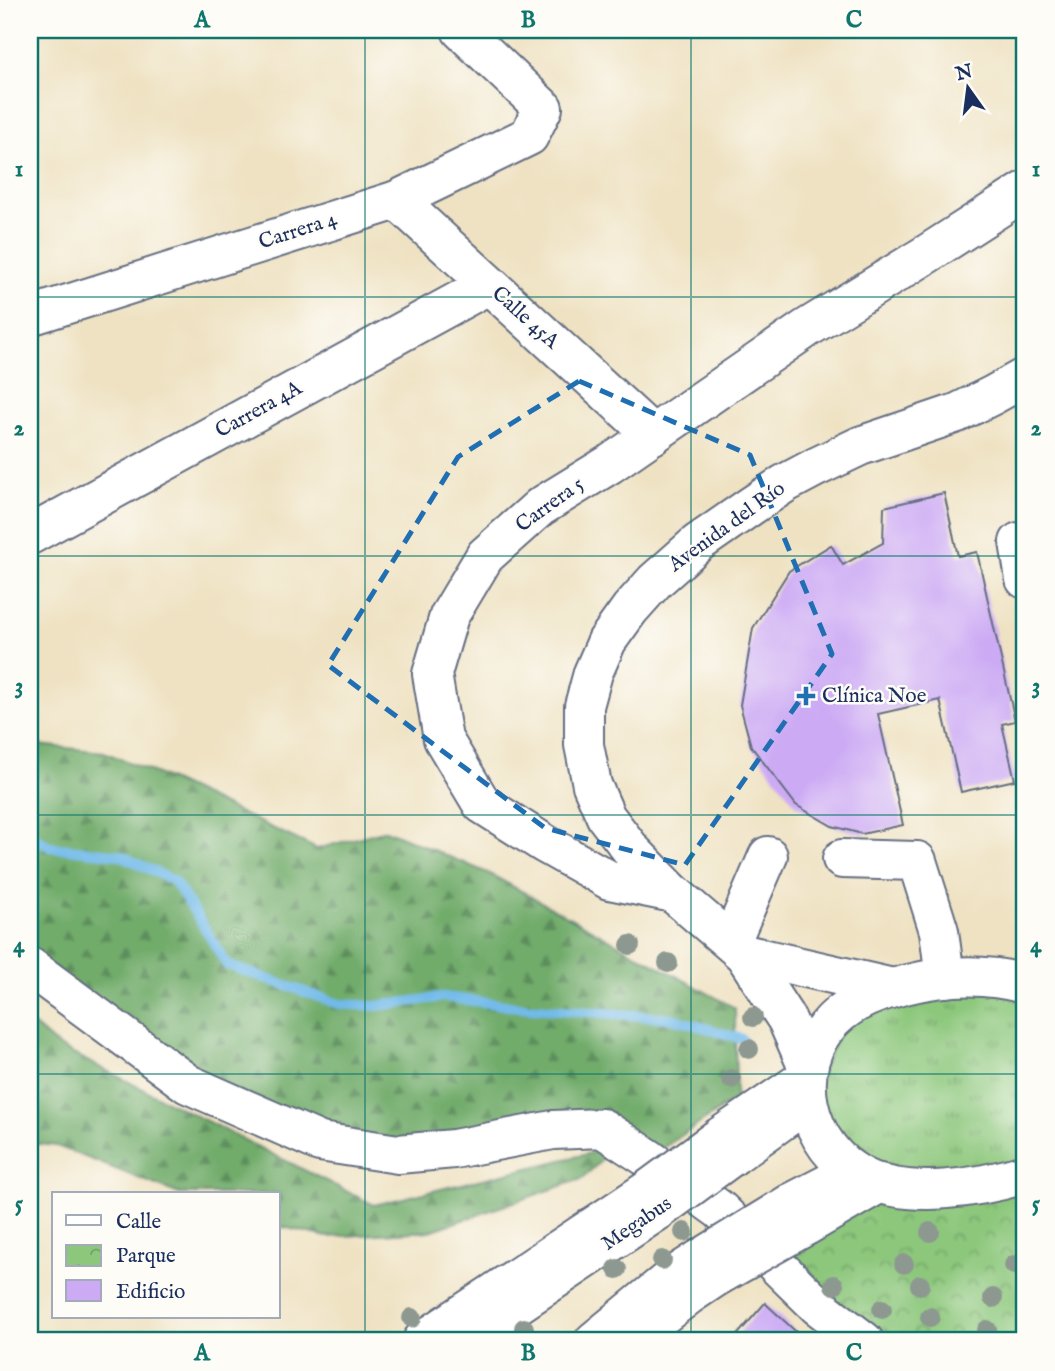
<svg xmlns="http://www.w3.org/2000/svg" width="1055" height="1371" font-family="'IM FELL English',serif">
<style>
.grass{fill:url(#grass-tufts);stroke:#547b6c;stroke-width:2}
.forest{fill:url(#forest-firs);stroke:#466e64;stroke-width:2}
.park{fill:url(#park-crowns);stroke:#547b6c;stroke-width:2}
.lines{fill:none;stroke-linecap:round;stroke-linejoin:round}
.stream{stroke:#71baea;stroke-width:10}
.building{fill:#ccaaf4}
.minor-casing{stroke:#656e81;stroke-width:42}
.major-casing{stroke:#656e81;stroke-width:42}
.minor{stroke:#fff;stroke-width:38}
.major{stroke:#fff;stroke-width:38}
.minor-bridge-casing{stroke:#656e81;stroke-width:42;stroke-linecap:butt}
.major-bridge-casing{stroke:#656e81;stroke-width:42;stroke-linecap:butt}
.minor-bridge{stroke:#fff;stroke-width:38}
.major-bridge{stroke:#fff;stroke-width:38}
.tree{fill:#8d9990}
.marked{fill:none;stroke:#1f6fb2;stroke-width:5;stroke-dasharray:14 9;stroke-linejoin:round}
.grid{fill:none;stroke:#0f766e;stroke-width:2;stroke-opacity:0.55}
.poi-dot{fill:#1f6fb2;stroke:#fdfcf7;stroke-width:2.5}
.labels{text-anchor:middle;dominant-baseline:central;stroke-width:5;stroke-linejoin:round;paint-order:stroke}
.street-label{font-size:21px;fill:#1b2f5e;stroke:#fdfcf7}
.poi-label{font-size:21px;fill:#1b2f5e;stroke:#fdfcf7;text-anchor:start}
.neatline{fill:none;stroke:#0f766e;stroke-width:2.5}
.grid-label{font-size:23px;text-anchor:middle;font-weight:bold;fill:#0f766e}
</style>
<defs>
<pattern id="grass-tufts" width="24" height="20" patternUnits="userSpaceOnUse" patternTransform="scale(1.75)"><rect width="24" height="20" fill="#8cc77b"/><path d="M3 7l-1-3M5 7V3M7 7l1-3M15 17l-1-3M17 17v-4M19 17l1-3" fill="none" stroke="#72a268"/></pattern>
<pattern id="forest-firs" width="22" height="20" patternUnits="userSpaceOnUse" patternTransform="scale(1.75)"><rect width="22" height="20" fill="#71ac6b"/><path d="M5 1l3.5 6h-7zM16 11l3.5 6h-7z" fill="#5c8c5b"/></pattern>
<pattern id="park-crowns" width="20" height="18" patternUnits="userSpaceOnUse" patternTransform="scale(1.75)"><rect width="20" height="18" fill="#8cc77b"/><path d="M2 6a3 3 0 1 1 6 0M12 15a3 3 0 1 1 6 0" fill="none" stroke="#72a268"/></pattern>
</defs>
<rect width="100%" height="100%" fill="#fdfcf7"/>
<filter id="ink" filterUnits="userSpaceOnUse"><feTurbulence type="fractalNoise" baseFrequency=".0143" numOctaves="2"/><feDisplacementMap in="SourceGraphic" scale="14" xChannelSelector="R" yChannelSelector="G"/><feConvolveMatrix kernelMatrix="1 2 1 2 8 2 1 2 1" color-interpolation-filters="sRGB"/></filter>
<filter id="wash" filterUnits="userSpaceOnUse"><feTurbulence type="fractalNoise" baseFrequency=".00686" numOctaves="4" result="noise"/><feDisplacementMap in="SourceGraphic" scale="28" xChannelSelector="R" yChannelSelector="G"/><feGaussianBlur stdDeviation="1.57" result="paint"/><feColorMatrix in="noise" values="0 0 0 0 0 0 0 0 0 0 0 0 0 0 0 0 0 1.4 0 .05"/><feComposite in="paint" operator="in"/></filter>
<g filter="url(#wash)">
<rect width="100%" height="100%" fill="#efe2c2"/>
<polygon class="grass" points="1025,984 1025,1174 880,1183 808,1102 851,1005"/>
<polygon class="forest" points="30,744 104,752 157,774 317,849 386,830 490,874 735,1008 736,1099 648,1158 614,1148 582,1179 430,1231 327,1237 278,1226 278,1194 179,1194 57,1146 30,1143 30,1022 59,1047 374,1205 612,1148 553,1130 417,1152 299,1133 30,967"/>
<polygon class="park" points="1025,1172 1025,1341 866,1341 774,1253 828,1213"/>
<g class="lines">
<polyline class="stream" points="30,834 50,847 120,855 174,881 201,922 227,965 339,1004 377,1006 443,997 520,1007 672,1018 742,1039"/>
</g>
<g id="blocks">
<g class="building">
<polygon points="944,493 958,556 977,552 1015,721 1002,724 1015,780 961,792 940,700 878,714 903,825 862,834 832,826 796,805 751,746 740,705 753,628 789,571 831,545 843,565 883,543 884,507"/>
<polygon points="765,1303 806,1341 732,1341"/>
</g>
</g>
</g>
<g filter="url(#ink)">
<use href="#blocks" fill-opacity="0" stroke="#656e81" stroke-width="2"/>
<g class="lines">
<defs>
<g id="minor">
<polyline points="397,200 653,435"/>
<polyline points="30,316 397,200 529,136 543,108 461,30"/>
<polyline points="30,535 488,285"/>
<polyline points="1019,542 1025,579"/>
<polyline points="842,859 917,861 939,931 945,978"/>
<polyline points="673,893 609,880 545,844 482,804 443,739 432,674 449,616 485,556 540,507 610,464 807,328 927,254 1025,191"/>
<polyline points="731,942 768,856"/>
<polyline points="30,967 188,1084 320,1142 398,1154 454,1149 553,1130 602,1128 648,1158 720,1210 818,1306 864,1341"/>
<polyline points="734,1155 808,1102"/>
<polyline points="791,1203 853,1171"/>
<polyline points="463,1341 659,1210"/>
<polyline points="594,1341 672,1277 700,1259"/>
</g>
<g id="major">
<polyline points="744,954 893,988"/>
<path d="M1025 984C986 973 943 975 904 985 878 992 853 1000 833 1020 786 1067 806 1148 863 1177 909 1200 979 1188 1025 1174"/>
<polyline points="808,1068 787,1020 744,954 673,893 632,851 606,817 592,785 584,745 584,706 593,673 607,641 630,609 655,581 698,543 751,506 784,484 816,467 860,446 957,413 993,395 1025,377"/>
<polyline points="721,1136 806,1078"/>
<polyline points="806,1226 880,1183"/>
<polyline points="422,1341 645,1192"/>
<polyline points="630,1341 689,1295 716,1277"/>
</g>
</defs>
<use href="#minor" class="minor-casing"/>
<use href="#major" class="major-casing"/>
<use href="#minor" class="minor"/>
<use href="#major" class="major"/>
<defs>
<g id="minor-bridge">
<polyline points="659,1210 734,1155"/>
<polyline points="700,1259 791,1203"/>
</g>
<g id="major-bridge">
<polyline points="645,1192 721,1136"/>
<polyline points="716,1277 806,1226"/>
</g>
</defs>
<use href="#minor-bridge" class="minor-bridge-casing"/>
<use href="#major-bridge" class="major-bridge-casing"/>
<use href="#minor-bridge" class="minor-bridge"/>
<use href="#major-bridge" class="major-bridge"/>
</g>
<g class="tree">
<circle cx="630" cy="945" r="10"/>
<circle cx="668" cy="963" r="10"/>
<circle cx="753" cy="1017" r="10"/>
<circle cx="749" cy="1049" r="10"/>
<circle cx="731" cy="1079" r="10"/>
<circle cx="684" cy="1232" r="10"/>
<circle cx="930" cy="1232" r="10"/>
<circle cx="662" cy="1260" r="10"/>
<circle cx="904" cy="1264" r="10"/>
<circle cx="1014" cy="1265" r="10"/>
<circle cx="617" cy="1269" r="10"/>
<circle cx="834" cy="1285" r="10"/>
<circle cx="920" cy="1285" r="10"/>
<circle cx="993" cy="1298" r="10"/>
<circle cx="882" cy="1309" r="10"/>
<circle cx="930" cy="1317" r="10"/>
<circle cx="412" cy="1318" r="10"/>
<circle cx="524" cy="1328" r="10"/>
<circle cx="987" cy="1330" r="10"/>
</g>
</g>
<path class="marked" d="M579 381 750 455 832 654 685 865 545 828 328 665 458 457Z"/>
<path class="grid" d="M365 30V1341M691 30V1341M30 297H1025M30 556H1025M30 815H1025M30 1074H1025"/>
<path class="poi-dot" d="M802.5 685.5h7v7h7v7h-7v7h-7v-7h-7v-7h7z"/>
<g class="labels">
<g class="street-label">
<text transform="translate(298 231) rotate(-18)">Carrera 4</text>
<text transform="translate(525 318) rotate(42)">Calle 45A</text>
<text transform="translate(259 410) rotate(-29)">Carrera 4A</text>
<text transform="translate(550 505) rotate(-36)">Carrera 5</text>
<text transform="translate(727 527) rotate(-36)">Avenida del Río</text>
<text transform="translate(637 1224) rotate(-34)">Megabus</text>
</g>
<g class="poi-label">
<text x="822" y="696">Clínica Noe</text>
</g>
</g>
<rect width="1055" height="1371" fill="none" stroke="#fdfcf7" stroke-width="77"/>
<rect x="52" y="1192" width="228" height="126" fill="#fdfcf7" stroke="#a3aaba" stroke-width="2"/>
<rect x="66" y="1215" width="35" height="10" fill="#ffffff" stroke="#a3aaba" stroke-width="2"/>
<text x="116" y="1228" font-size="21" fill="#1b2f5e">Calle</text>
<rect x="66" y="1245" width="35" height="21" fill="url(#park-crowns)" stroke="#a3aaba" stroke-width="2"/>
<text x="116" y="1262" font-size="21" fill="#1b2f5e">Parque</text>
<rect x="66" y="1280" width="35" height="21" fill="#ccaaf4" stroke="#a3aaba" stroke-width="2"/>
<text x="116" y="1298" font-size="21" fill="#1b2f5e">Edificio</text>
<g transform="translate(968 88) rotate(346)" stroke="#fdfcf7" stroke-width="5" paint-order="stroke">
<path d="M0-5L12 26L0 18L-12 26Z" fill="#1b2f5e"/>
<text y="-10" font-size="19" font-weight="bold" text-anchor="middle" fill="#1b2f5e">N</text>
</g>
<rect x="38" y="38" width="978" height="1294" class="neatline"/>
<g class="grid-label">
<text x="202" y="27">A</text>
<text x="528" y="27">B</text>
<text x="854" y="27">C</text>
<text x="19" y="176">1</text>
<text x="1036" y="176">1</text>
<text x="19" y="435">2</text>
<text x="1036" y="435">2</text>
<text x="19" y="693">3</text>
<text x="1036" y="693">3</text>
<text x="19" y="952">4</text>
<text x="1036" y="952">4</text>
<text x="19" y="1211">5</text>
<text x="1036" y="1211">5</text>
<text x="202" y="1360">A</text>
<text x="528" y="1360">B</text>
<text x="854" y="1360">C</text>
</g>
</svg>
